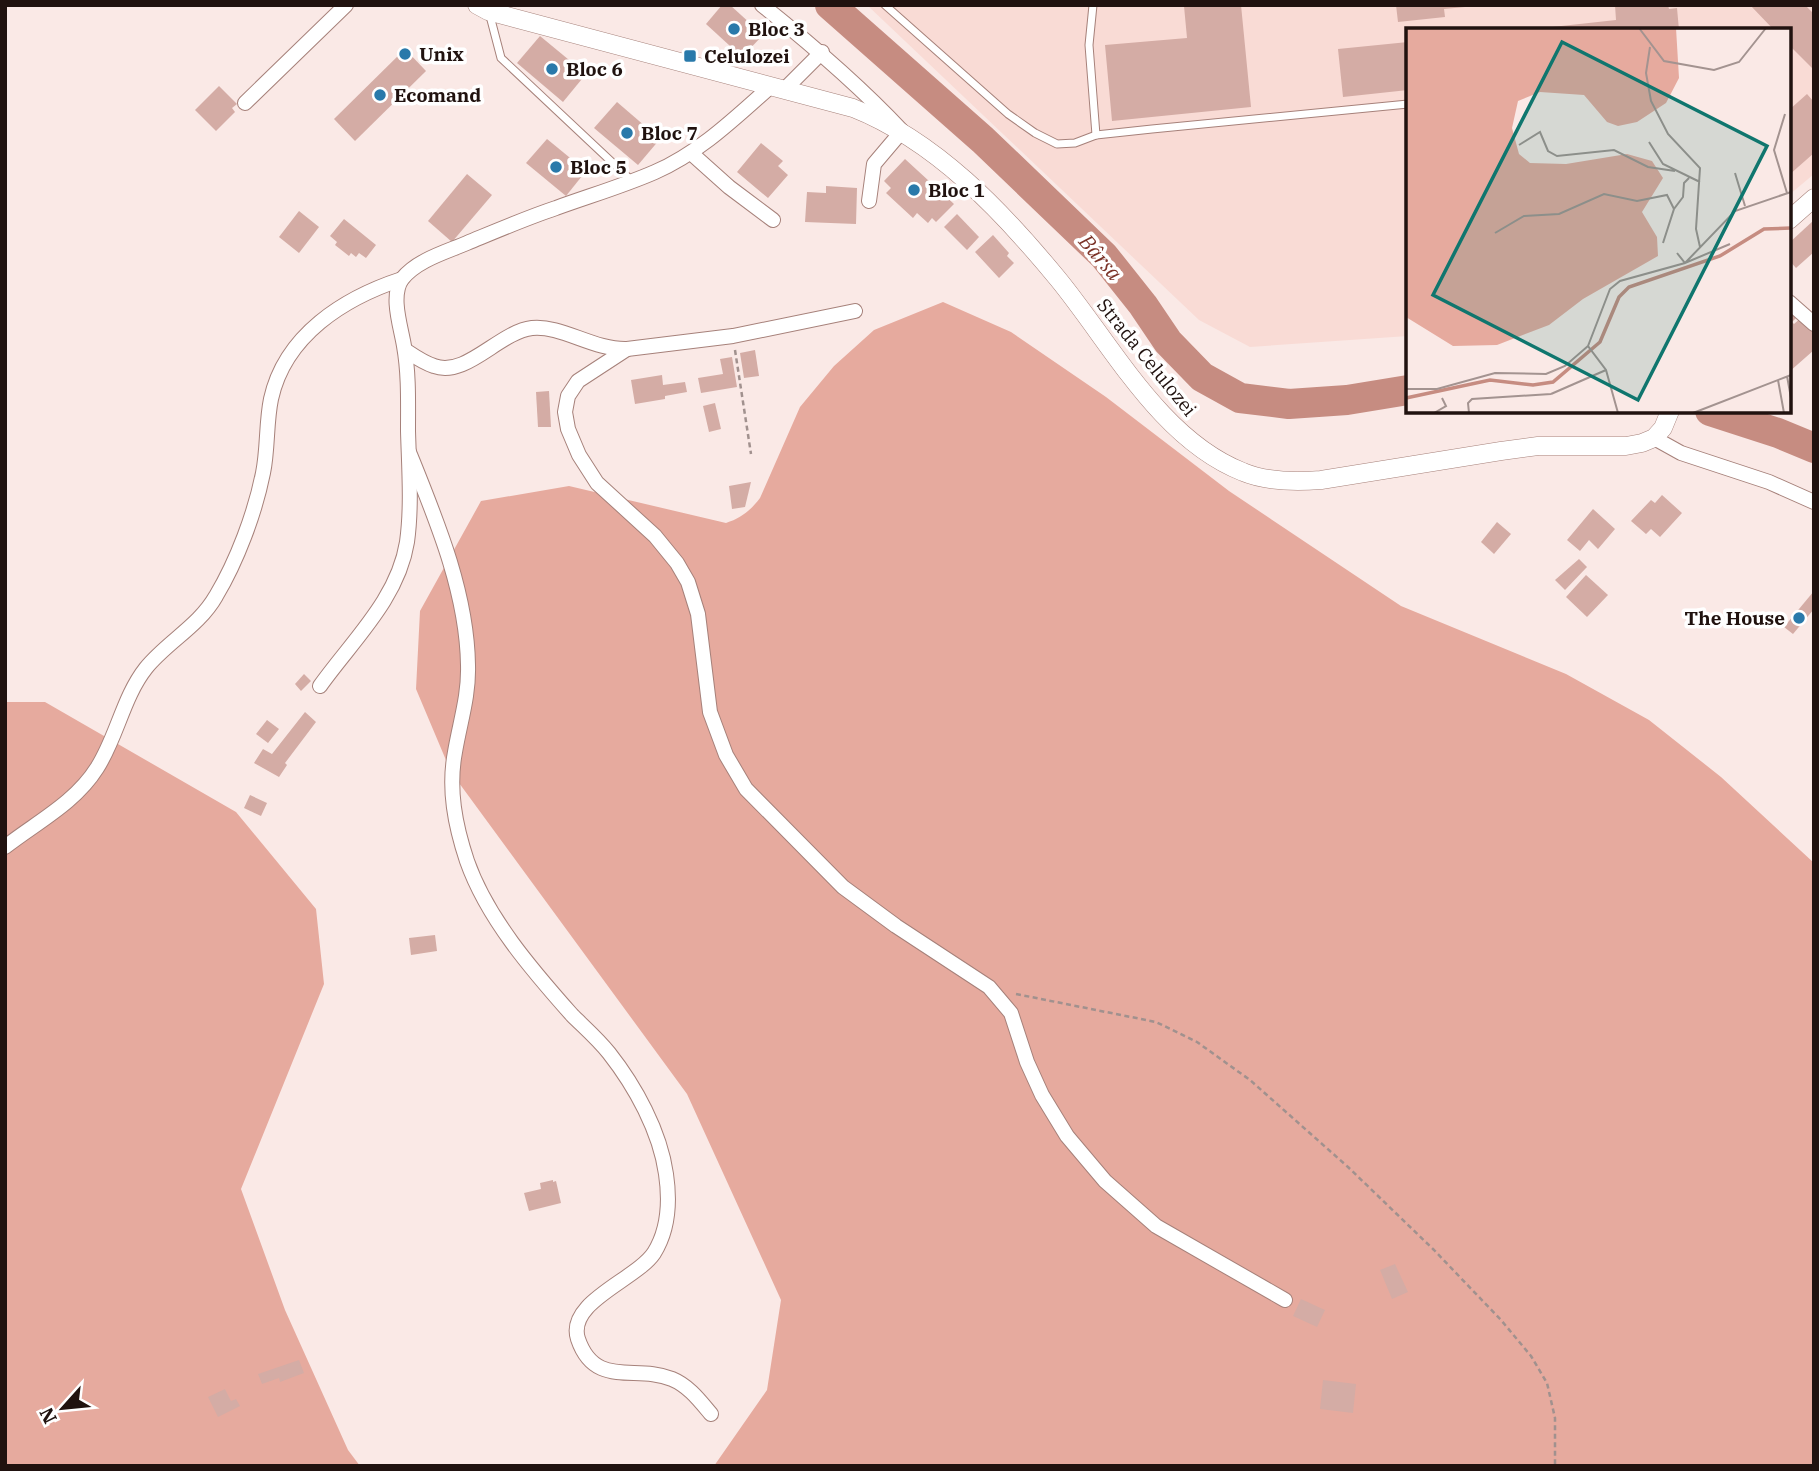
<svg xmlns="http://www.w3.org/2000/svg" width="1819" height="1471" font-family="'IBM Plex Serif',serif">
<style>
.built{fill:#f9dbd5}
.forest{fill:#e6aa9e}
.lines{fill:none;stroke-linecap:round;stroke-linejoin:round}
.river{stroke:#c68c81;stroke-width:30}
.building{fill:#d4aca5}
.service-casing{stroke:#a6817a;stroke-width:9}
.minor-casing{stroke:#a6817a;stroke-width:16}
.tertiary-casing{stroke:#a6817a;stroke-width:19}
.path{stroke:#a1918e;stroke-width:2.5;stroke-dasharray:5 3.5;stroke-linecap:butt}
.service{stroke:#fff;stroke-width:7}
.minor{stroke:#fff;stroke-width:14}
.tertiary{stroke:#fff;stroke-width:18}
.poi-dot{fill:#2979aa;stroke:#fff;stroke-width:2.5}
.labels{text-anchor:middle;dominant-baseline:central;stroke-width:7;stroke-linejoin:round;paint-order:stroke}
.poi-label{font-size:19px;font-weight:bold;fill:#20120f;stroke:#fff;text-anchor:start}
.street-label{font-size:19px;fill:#20120f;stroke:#fff}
.water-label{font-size:21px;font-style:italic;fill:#7b3328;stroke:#fff}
.inset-river{fill:none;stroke:#c68c81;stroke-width:3.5}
.inset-road{fill:none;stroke:#a39390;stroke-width:2}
.view{fill:#0f766e;fill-opacity:0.15;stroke:#0f766e;stroke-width:3.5}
.inset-edge{fill:none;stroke:#20120f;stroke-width:3.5}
</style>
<rect width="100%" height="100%" fill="#fae9e6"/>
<polygon class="built" points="867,5 1814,5 1814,174 1789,195 1789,30 1408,30 1408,336 1250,347 1199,320"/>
<g class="forest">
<path d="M943 302 1011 332 1106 397 1229 491 1401 606 1566 674 1649 720 1721 777 1814 863V1466H714L767 1390 781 1300 687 1094 451 772 416 689 420 611 481 501 569 486 726 523C741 518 750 511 760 498L800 407 834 366 874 330Z"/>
<polygon points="5,702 45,702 236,812 316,909 324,984 241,1189 285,1310 348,1450 360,1466 5,1466"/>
</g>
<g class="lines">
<g class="river">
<polyline points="830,5 983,140 1104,256 1143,305 1168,342 1202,377 1240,398 1289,404 1347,400 1408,390"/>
<polyline points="1710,411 1778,433 1814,448"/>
</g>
</g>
<g class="building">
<polygon points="722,5 730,5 763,35 742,57 706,24"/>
<polygon points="1241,5 1251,107 1112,121 1105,45 1187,38 1184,6"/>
<polygon points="1396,5 1465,5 1465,7 1444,9 1445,17 1398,22"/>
<polygon points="1615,5 1668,5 1669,9 1677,8 1679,30 1543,30 1543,28 1616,20"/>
<polygon points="1750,5 1805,5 1814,14 1814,70 1789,45 1789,30 1774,30"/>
<polygon points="540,36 586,74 563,102 517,63"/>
<polygon points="1408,42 1408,90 1343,97 1338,49"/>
<polygon points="405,49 426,71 355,141 334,119"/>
<polygon points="219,86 237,104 232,108 235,112 216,131 195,110"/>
<polygon points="1807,94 1814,102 1814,153 1789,175 1789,110"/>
<polygon points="617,102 660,139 638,165 594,128"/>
<polygon points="547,139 586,171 566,196 526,163"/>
<polygon points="761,143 783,161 778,166 788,175 768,198 737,172"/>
<polygon points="905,159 954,204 936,222 932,218 928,223 917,213 913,218 886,193 891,188 884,181"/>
<polygon points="467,174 492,195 452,242 428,221"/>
<polygon points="826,186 857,188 856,224 805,222 807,192 826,193"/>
<polygon points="299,211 319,227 299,253 279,237"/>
<polygon points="957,214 979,237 967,250 944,227"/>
<polygon points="344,219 376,245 366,258 359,253 356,257 351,253 349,256 335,245 337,242 330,236"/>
<polygon points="1814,220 1814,252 1796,268 1789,260 1789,243"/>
<polygon points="993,235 1009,253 1007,256 1014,263 999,278 975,252"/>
<polygon points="1791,311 1797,317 1792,322 1794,324 1802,317 1814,330 1814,350 1789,372"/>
<polygon points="755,350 759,376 744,378 740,353"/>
<polygon points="732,357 737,387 701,393 698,378 723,374 720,359"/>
<polygon points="662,375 663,385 685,382 687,392 665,396 665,399 635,404 631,380"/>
<polygon points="549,391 551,427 538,427 536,392"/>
<polygon points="715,403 721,429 709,432 703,406"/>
<polygon points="751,482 745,507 732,509 729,486"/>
<polygon points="1662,495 1682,513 1660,537 1651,529 1646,534 1631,521 1651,500 1655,503"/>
<polygon points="1593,509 1615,529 1598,549 1589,540 1580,551 1567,540"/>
<polygon points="1497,522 1511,534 1494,554 1481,542"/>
<polygon points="1579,559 1587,567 1565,590 1555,580"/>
<polygon points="1586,575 1608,595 1587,617 1566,597"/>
<polygon points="1814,591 1814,609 1793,634 1784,627"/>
<polygon points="304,674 311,681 301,691 295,684"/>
<polygon points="305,712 316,722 285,763 287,765 279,777 254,763 263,749 272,754"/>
<polygon points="267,720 279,729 268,743 256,734"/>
<polygon points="250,795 267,803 261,816 244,808"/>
<polygon points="435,935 437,951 411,955 409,938"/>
<polygon points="553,1180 553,1182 556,1181 561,1203 529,1211 524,1193 541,1189 540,1183"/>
<polygon points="1395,1264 1408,1292 1392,1299 1380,1270"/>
<polygon points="1301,1299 1325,1310 1317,1327 1293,1316"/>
<polygon points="299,1360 304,1373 280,1382 279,1378 262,1384 258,1374"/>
<polygon points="1323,1380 1356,1384 1353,1413 1320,1409"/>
<polygon points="225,1389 231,1401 236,1399 240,1406 218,1417 208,1397"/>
</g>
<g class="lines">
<defs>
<g id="service">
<polyline points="885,5 1008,114 1035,133 1057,144 1075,143 1096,135 1152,129 1408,104"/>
<polyline points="1093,5 1089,45 1096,135"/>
<polyline points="489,12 501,58 632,181"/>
</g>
<g id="minor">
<path d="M762 5C812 45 858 84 902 131L874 164 869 201"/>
<polyline points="784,90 822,52"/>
<polyline points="245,103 346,5"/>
<polyline points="691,153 729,187 773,220"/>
<polyline points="1789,302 1814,324"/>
<polyline points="627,349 578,381 568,396 565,412 568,429 579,455 597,483 655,536 677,563 688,582 698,614 710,712 726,755 746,789 843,887 896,926 989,987 1011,1013 1027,1062 1042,1095 1067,1136 1105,1181 1156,1226 1285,1300"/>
<path d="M405 350C414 356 424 363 434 366 466 378 499 332 532 328 562 325 593 350 627 349L733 336 855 311"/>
<polyline points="1654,438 1681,453 1769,482 1814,502"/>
<path d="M409 452C436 519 467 592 468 665 469 696 460 722 455 752 448 789 455 825 467 861 487 918 532 970 572 1015 584 1027 598 1039 609 1053 635 1086 660 1131 666 1174 670 1201 669 1229 654 1253 636 1280 566 1302 578 1339 595 1389 636 1364 672 1379 689 1386 700 1401 711 1414"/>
<path d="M320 686C352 641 398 599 407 542 412 506 409 467 408 431 408 403 409 374 404 346 401 327 390 296 402 279 417 260 446 252 467 243 496 231 526 218 556 208 589 196 623 186 655 172 699 153 735 118 770 87"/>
<path d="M5 847C37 822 75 803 97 768 117 737 123 697 146 668 167 642 199 626 216 596 237 561 255 513 263 473 268 449 266 423 271 399 285 335 344 298 402 279"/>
</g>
<g id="tertiary">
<path d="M477 5 488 11 853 108C936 141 1002 211 1058 279 1112 345 1161 440 1243 472 1267 482 1296 482 1321 480L1501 451 1538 446H1626L1642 443 1654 438 1663 428 1670 411"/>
<polyline points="1789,220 1814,198"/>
</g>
</defs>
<use href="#service" class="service-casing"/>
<use href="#minor" class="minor-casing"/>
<use href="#tertiary" class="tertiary-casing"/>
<g class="path">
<polyline points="735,350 751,454"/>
<polyline points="1016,994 1156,1022 1197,1042 1250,1080 1348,1167 1434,1250 1501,1320 1531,1356 1547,1383 1555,1418 1555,1466"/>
</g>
<use href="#service" class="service"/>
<use href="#minor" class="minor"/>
<use href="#tertiary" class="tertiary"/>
</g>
<g class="poi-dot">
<circle cx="734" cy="29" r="7"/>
<circle cx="405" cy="54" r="7"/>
<rect x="683" y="49" width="14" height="14" rx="3.5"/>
<circle cx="552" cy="69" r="7"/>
<circle cx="380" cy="95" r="7"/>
<circle cx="627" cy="133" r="7"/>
<circle cx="556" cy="167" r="7"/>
<circle cx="914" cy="190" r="7"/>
<circle cx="1799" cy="618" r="7"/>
</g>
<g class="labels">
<g class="poi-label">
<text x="748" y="29">Bloc 3</text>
<text x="419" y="54">Unix</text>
<text x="704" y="56">Celulozei</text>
<text x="566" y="69">Bloc 6</text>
<text x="394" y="95">Ecomand</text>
<text x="641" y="133">Bloc 7</text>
<text x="570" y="167">Bloc 5</text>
<text x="928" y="190">Bloc 1</text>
<text x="1785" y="618" text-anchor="end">The House</text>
</g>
<g class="street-label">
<text transform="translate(1147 357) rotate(51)">Strada Celulozei</text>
</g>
<g class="water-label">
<text transform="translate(1101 257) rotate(49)">Bârsa</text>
</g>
</g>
<g transform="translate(1406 28)">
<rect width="385" height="385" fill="#fae9e6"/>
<path d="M0 0H270L273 50 260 75 231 94 212 98 201 94 178 67 134 64 112 73 106 100 113 126 124 135 160 136 221 126 246 133 257 150 236 184 251 209 252 228 177 271 143 297 91 317 47 318 0 289Z" fill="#e6aa9e"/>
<path class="inset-river" d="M0 370 84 352 127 357 147 354 194 314 213 269 223 259 314 228 358 201 385 200"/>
<path class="inset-road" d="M233 0 258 33 308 42 333 34 360 0M244 19 240 45 245 73 262 106 294 140 290 201 294 219M379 86 368 122 381 165M243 114 257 136 294 154M113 117 134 104 142 123 151 128 208 122 242 139 269 143M329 145 339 178M89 205 118 188 153 186 198 166 231 173 261 167 268 181M257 215 268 181 277 169 278 155 283 150M271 225 279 235 324 216M381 348 385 370M372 352 378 385M0 361H31L89 345 140 346 159 338 182 318M145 366 200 342M28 385 40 378 36 370M63 385 62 375 66 371 145 366M212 385 200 342 182 318 204 261 214 253 279 235 329 183 385 164M243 385H272M287 385 385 347"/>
<path class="view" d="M156 14 361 118 232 372 27 267Z"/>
<rect width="385" height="385" class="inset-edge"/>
</g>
<rect width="1819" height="1471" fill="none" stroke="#20120f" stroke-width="14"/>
<g transform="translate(63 1408) rotate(243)" stroke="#ffffff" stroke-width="5" paint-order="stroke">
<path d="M0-5L12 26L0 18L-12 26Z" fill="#20120f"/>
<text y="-10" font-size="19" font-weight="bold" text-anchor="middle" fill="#20120f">N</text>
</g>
</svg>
